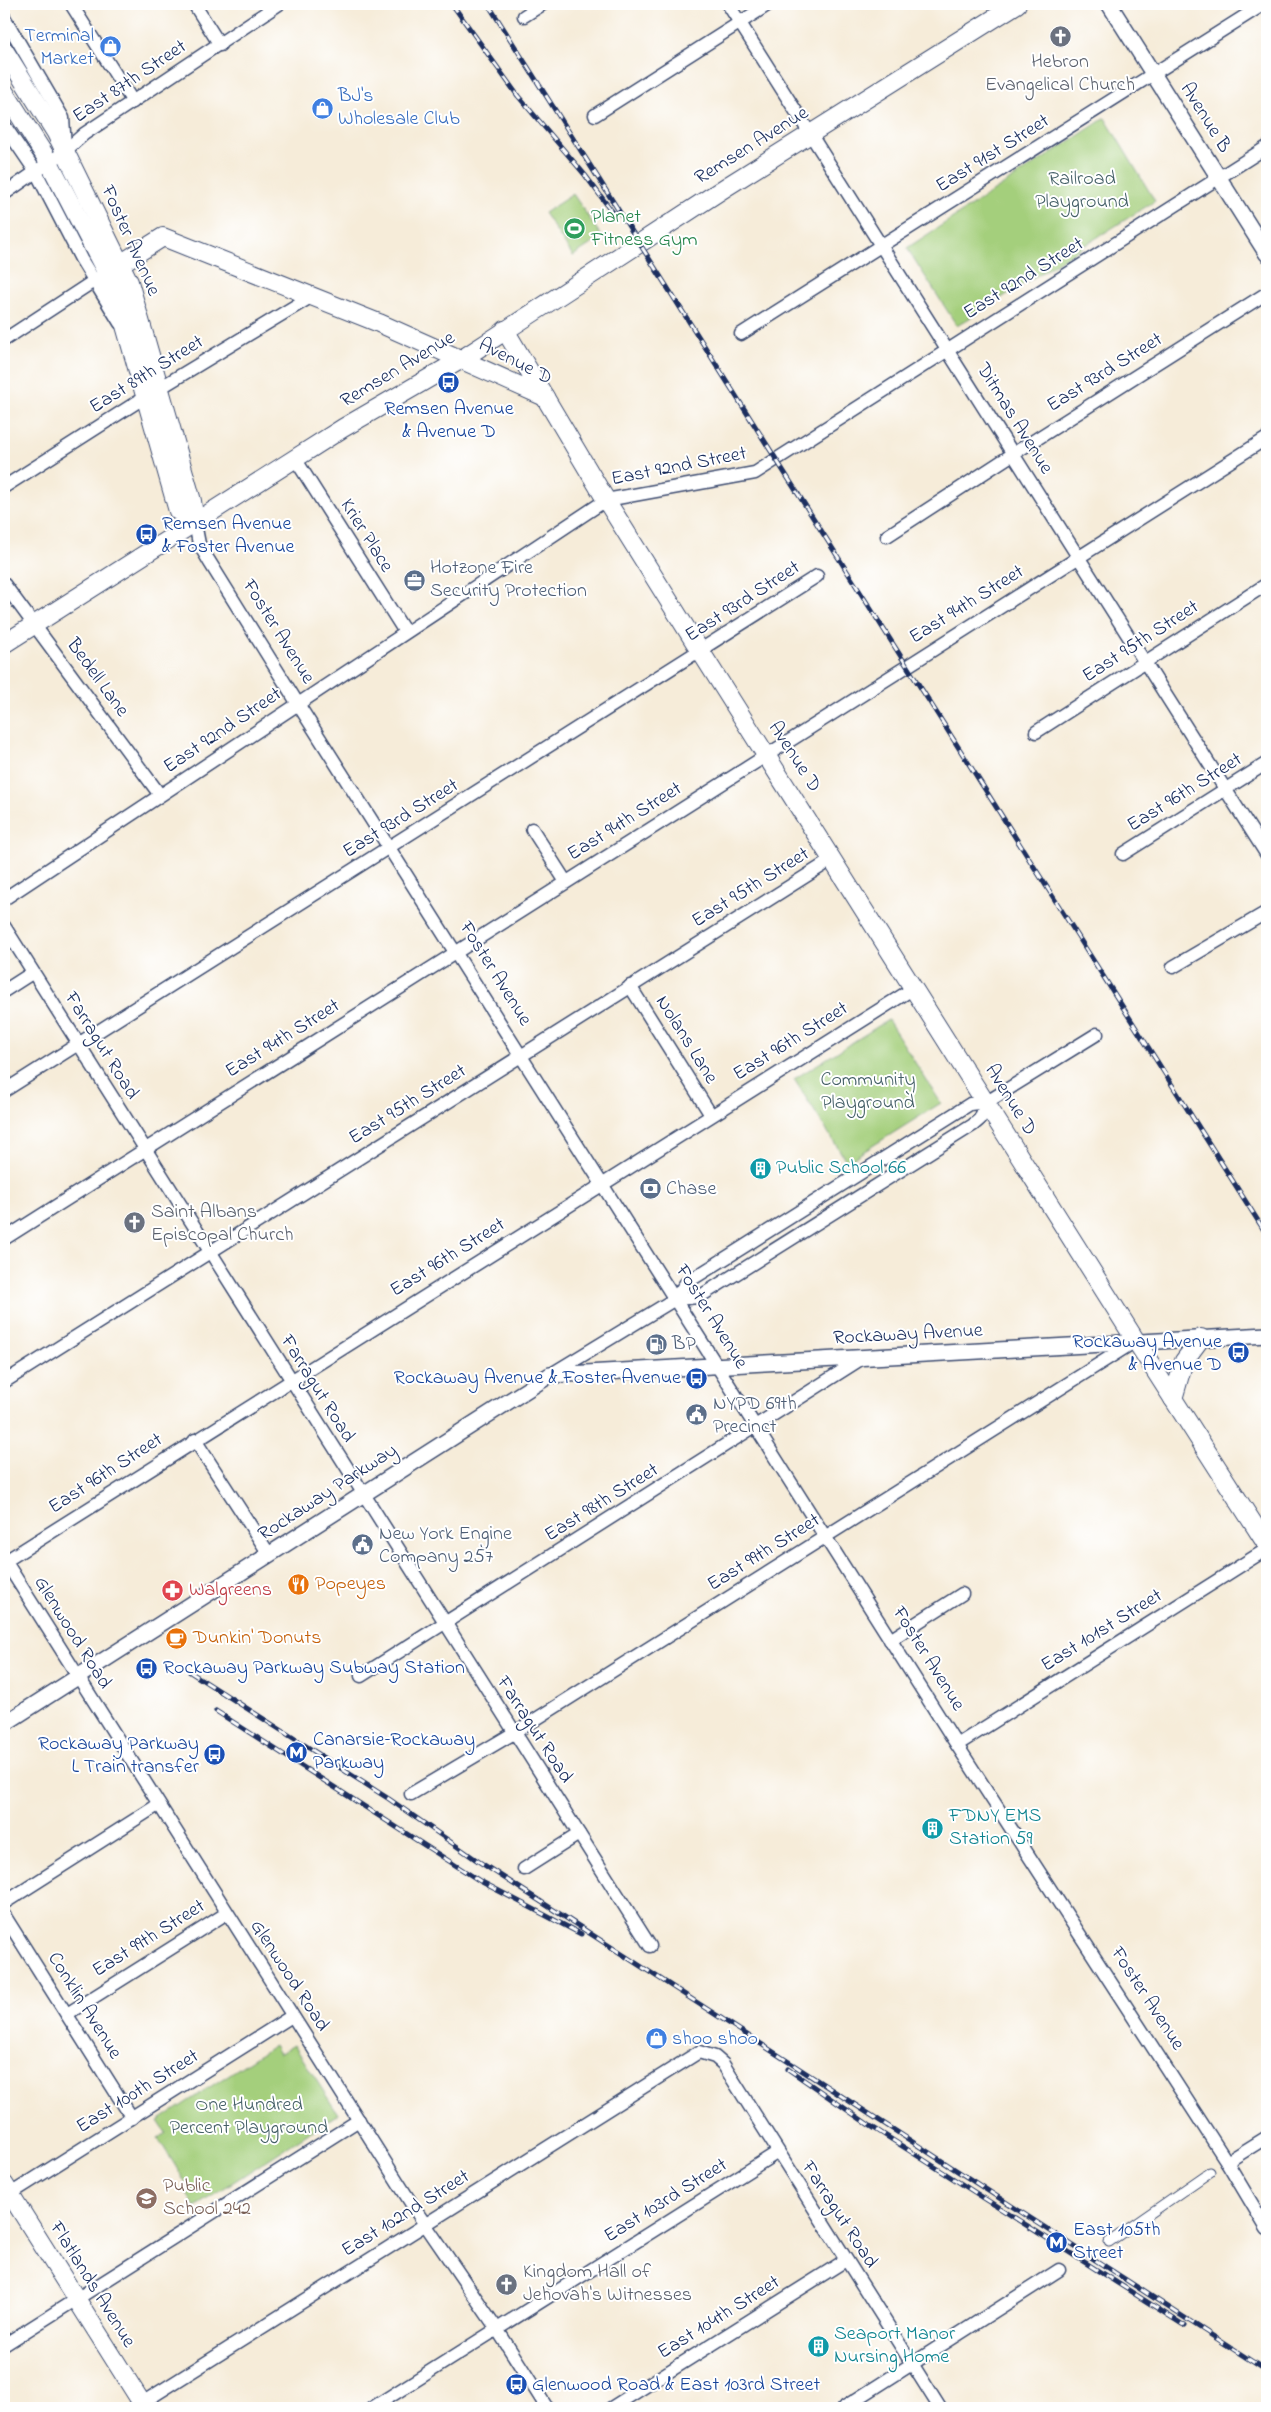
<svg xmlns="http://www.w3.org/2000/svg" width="1271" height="2412" font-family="'Indie Flower',sans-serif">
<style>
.green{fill:#a4cf7c;stroke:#607f6d}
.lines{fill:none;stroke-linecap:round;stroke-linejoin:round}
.pedestrian-casing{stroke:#3c4b70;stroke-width:11}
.minor-casing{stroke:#3c4b70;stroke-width:15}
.tertiary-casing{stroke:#3c4b70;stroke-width:18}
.secondary-casing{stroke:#3c4b70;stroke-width:20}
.pedestrian{stroke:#fff;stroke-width:9}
.minor{stroke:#fff;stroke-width:12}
.tertiary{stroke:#fff;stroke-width:15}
.secondary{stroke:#fff;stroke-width:18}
.rail-casing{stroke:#1b2f5e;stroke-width:5}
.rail{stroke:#fff;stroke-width:3;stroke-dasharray:9;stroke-linecap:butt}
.labels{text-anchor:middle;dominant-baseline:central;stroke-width:4;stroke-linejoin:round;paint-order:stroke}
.shop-label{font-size:20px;fill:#366cbe;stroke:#fff;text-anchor:start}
.worship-label{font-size:20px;fill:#5b616d;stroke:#fff;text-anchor:start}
.street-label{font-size:20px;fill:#1b2f5e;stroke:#fff}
.park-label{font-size:20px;fill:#445f67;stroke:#fff}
.leisure-label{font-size:20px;fill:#27864d;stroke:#fff;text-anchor:start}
.transit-label{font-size:20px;fill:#164399;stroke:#fff;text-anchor:start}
.service-label{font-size:20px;fill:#4e5e75;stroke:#fff;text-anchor:start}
.culture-label{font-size:20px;fill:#0d838f;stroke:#fff;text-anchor:start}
.food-label{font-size:20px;fill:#c56008;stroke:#fff;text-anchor:start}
.health-label{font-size:20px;fill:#be3a42;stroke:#fff;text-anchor:start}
.education-label{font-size:20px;fill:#785e54;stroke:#fff;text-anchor:start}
</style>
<rect width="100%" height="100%" fill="#fff"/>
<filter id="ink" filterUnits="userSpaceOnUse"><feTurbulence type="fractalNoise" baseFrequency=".02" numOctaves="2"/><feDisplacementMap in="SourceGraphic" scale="10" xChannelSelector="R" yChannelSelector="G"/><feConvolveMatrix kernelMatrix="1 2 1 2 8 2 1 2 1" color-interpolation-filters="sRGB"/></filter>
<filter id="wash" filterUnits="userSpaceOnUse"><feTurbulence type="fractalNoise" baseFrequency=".0096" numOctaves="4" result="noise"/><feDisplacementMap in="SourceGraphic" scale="20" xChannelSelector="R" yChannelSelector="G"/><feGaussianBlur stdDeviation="1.12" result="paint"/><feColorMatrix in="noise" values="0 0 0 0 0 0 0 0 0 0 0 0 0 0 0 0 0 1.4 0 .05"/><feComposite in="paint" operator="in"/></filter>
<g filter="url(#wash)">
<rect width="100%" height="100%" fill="#f6ecd9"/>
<g class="green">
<polygon points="1105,118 1155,201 957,326 907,248"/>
<polygon points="573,194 602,237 573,256 544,213"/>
<polygon points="888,1020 941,1103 847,1162 794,1079"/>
<polygon points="274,2045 279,2054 294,2045 338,2114 195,2207 187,2194 191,2191 158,2138 166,2133 158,2121"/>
</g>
</g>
<g filter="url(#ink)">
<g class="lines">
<defs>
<polyline id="pedestrian" points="1109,2242 1210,2172"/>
<g id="minor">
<polyline points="71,4 133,102"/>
<polyline points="194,4 220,45"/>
<polyline points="728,4 1267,855"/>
<polyline points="524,16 543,4"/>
<polyline points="4,17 63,118 65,147"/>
<polyline points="595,115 769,4"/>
<polyline points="4,125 36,172 81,259 120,323"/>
<polyline points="4,194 64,152 84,134 279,4"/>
<polyline points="741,334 1264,4"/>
<polyline points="4,340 100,277"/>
<polyline points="296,460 405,632"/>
<polyline points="4,487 145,397 312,296"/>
<polyline points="195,523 199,544 209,561 298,704 957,1745 1227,2162 1267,2229"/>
<polyline points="887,536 1013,454 1267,293"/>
<polyline points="4,584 160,795"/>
<polyline points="1036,732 1267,584"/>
<polyline points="532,829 566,882"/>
<polyline points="1123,854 1267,763"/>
<polyline points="4,899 606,500 755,473 1267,147"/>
<polyline points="4,926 650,1946"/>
<polyline points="1173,967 1267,912"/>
<polyline points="630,986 711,1115"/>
<polyline points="4,991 32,973"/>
<polyline points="4,1091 817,576"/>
<polyline points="4,1239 1267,438"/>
<polyline points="675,1299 699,1297 973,1125 980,1119 987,1102"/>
<polyline points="550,1375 675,1299 686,1283 970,1104 987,1102 1097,1034"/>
<polyline points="4,1382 833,859"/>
<polyline points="195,1440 269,1554"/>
<polyline points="4,1559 418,2214 497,2329 547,2408"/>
<polyline points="4,1562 914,988"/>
<polyline points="890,1640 962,1594"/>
<polyline points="361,1676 861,1359"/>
<polyline points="957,1745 1267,1549"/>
<polyline points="411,1794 514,1733 1134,1342"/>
<polyline points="524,1869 579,1834"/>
<polyline points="4,1903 158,1805"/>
<polyline points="4,1915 132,2118"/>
<polyline points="67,2014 227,1913"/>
<polyline points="1227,2162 1267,2137"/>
<polyline points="4,2198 292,2016"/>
<polyline points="4,2345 359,2120"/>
<polyline points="134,2408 699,2052 715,2057 723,2064 940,2408"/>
<polyline points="372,2408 778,2152"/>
<polyline points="611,2408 846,2260"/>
<polyline points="843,2408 1059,2270"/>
</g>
<g id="tertiary">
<polyline points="1109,4 1267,254"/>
<polyline points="4,1724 550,1375 1267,1335"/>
</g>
<g id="secondary">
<polyline points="4,50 56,133 129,282 192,501 195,523"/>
<polyline points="4,91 49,162 114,287 178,511 195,523"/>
<polyline points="106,273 163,237 379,323 545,397"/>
<polyline points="505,330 606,500 694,641 1136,1341 1267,1545"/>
<polyline points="4,644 343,428 462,359 726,187 1017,4"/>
<polyline points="1173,1399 1184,1361 1201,1338"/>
<polyline points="4,2184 145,2408"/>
</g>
</defs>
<use href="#pedestrian" class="pedestrian-casing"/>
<use href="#minor" class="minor-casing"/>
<use href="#tertiary" class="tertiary-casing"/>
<use href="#secondary" class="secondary-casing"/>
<use href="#pedestrian" class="pedestrian"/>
<use href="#minor" class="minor"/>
<use href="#tertiary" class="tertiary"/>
<use href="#secondary" class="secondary"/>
<defs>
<g id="rail">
<polyline points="452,4 518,96 585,175 614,214"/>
<polyline points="488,4 1267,1235"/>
<polyline points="190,1672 389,1799 478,1861 1267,2371"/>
<polyline points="216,1711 480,1881 581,1934"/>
<polyline points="788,2069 869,2125 1185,2326"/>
</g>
</defs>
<use href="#rail" class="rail-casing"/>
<use href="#rail" class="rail"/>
</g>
</g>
<defs>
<symbol id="church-disc" viewBox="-11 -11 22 22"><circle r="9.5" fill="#6b7280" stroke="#fff"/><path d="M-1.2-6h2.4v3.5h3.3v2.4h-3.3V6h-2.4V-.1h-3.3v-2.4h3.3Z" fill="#fff"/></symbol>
<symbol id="shop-disc" viewBox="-11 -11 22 22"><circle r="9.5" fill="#3f7fe0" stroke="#fff"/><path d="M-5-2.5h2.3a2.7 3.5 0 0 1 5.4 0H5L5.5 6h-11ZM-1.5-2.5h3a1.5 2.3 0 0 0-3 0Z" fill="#fff"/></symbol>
<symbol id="stadium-disc" viewBox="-11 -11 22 22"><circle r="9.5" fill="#2e9e5b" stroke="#fff"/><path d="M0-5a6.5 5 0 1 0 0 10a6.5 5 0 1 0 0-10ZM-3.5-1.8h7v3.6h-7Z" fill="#fff"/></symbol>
<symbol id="bus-disc" viewBox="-11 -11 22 22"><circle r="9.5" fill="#1a4fb4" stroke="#fff"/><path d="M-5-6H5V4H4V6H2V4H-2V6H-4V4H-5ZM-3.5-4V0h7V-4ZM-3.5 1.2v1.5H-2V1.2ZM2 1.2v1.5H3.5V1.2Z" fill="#fff"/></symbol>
<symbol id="office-disc" viewBox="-11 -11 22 22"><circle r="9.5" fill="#5c6f8a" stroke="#fff"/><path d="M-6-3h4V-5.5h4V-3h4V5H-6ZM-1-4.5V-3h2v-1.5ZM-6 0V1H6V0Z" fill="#fff"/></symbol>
<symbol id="building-disc" viewBox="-11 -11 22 22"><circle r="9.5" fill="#0f9aa8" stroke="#fff"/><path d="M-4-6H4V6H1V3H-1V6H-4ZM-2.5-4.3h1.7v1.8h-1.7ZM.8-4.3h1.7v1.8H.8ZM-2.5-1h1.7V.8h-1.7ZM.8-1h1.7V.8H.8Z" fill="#fff"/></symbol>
<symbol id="bank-disc" viewBox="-11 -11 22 22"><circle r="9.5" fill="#5c6f8a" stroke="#fff"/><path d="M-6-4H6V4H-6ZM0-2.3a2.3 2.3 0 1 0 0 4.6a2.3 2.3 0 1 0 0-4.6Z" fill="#fff"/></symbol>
<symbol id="fuel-disc" viewBox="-11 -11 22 22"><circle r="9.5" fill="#5c6f8a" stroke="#fff"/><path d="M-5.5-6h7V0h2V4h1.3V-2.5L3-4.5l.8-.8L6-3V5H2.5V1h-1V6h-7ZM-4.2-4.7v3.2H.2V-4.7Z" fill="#fff"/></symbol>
<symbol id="civic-disc" viewBox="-11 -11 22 22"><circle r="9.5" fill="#5c6f8a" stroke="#fff"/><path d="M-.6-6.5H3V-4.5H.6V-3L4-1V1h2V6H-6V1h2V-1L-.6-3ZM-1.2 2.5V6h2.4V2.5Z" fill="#fff"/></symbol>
<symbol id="restaurant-disc" viewBox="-11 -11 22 22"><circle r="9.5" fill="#e8710a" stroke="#fff"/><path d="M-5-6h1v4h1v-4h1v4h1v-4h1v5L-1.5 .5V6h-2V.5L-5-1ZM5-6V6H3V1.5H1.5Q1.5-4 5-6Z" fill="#fff"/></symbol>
<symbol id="pharmacy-disc" viewBox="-11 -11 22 22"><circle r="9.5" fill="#e0444e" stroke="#fff"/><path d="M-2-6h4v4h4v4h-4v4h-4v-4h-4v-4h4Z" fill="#fff"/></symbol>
<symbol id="cafe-disc" viewBox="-11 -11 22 22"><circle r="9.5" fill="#e8710a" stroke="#fff"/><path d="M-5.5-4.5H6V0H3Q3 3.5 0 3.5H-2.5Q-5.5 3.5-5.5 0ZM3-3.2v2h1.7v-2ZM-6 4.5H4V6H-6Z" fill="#fff"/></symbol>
<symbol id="metro-disc" viewBox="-11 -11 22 22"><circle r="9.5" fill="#1a4fb4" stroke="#fff"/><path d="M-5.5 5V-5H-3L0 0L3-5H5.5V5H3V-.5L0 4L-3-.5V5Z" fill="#fff"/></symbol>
<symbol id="school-disc" viewBox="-11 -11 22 22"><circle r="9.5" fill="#8d6e63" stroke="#fff"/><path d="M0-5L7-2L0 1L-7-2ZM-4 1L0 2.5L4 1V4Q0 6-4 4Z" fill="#fff"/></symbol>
</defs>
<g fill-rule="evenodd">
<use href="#church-disc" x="1048" y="24" width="25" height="25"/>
<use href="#shop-disc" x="98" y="34" width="25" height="25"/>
<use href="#shop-disc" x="310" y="96" width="25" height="25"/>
<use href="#stadium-disc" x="562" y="216" width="25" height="25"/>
<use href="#bus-disc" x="436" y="370" width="25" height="25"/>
<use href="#bus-disc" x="134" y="522" width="25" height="25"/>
<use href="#office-disc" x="402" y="568" width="25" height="25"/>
<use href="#building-disc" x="748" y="1156" width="25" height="25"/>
<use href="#bank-disc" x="638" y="1176" width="25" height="25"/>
<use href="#church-disc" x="122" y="1210" width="25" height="25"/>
<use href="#fuel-disc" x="644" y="1332" width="25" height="25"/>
<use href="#bus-disc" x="1226" y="1340" width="25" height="25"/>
<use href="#bus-disc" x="684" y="1366" width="25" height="25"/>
<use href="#civic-disc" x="684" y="1402" width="25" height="25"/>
<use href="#civic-disc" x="350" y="1532" width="25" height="25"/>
<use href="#restaurant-disc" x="286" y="1572" width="25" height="25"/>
<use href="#pharmacy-disc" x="160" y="1578" width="25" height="25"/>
<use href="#cafe-disc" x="164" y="1626" width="25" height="25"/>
<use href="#bus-disc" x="134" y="1656" width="25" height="25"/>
<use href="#metro-disc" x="284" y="1740" width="25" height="25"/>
<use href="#bus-disc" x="202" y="1742" width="25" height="25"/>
<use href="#building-disc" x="920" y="1816" width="25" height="25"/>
<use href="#shop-disc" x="644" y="2026" width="25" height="25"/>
<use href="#school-disc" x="134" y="2186" width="25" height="25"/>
<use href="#metro-disc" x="1044" y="2230" width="25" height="25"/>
<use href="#church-disc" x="494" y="2272" width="25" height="25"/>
<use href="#building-disc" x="806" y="2334" width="25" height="25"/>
<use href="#bus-disc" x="504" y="2372" width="25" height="25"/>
</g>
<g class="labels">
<g class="shop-label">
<text x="94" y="36" text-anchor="end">Terminal<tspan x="94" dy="23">Market</tspan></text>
<text x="338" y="96">BJ's<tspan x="338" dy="23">Wholesale Club</tspan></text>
<text x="672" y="2039">shoo shoo</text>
</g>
<g class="worship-label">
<text x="1060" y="62" text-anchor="middle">Hebron<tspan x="1060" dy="23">Evangelical Church</tspan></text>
<text x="151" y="1212">Saint Albans<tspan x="151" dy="23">Episcopal Church</tspan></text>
<text x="523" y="2272">Kingdom Hall of<tspan x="523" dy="23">Jehovah's Witnesses</tspan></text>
</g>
<g class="street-label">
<text transform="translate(130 82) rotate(-34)">East 87th Street</text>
<text transform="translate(1205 118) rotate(58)">Avenue B</text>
<text transform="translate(752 146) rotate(-32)">Remsen Avenue</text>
<text transform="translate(993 154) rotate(-32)">East 91st Street</text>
<text transform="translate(130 241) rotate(66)">Foster Avenue</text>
<text transform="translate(1024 279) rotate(-32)">East 92nd Street</text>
<text transform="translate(515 362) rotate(27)">Avenue D</text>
<text transform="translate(398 370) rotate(-31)">Remsen Avenue</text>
<text transform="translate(1105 373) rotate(-32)">East 93rd Street</text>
<text transform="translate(147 375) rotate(-32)">East 89th Street</text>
<text transform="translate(1014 419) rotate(58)">Ditmas Avenue</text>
<text transform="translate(679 467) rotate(-11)">East 92nd Street</text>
<text transform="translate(366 536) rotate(58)">Krier Place</text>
<text transform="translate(743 602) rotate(-33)">East 93rd Street</text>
<text transform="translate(967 605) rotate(-32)">East 94th Street</text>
<text transform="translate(278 632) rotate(58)">Foster Avenue</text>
<text transform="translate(1141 642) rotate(-33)">East 95th Street</text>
<text transform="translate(97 678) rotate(54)">Bedell Lane</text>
<text transform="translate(223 731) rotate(-34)">East 92nd Street</text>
<text transform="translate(794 757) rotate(57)">Avenue D</text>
<text transform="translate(1185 793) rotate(-32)">East 96th Street</text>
<text transform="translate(401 819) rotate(-32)">East 93rd Street</text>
<text transform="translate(625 822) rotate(-32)">East 94th Street</text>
<text transform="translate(751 888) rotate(-32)">East 95th Street</text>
<text transform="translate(495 974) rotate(58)">Foster Avenue</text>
<text transform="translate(283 1039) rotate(-32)">East 94th Street</text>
<text transform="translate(686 1040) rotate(58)">Nolans Lane</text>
<text transform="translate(791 1042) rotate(-32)">East 96th Street</text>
<text transform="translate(101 1046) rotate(58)">Farragut Road</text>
<text transform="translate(1010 1100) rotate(58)">Avenue D</text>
<text transform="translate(408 1105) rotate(-32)">East 95th Street</text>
<text transform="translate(448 1258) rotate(-32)">East 96th Street</text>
<text transform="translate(711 1317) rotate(58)">Foster Avenue</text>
<text transform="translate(908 1335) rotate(-3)">Rockaway Avenue</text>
<text transform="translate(317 1389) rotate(58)">Farragut Road</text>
<text transform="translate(106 1474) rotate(-33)">East 96th Street</text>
<text transform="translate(328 1493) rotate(-33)">Rockaway Parkway</text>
<text transform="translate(602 1503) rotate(-32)">East 98th Street</text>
<text transform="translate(764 1553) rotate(-32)">East 99th Street</text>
<text transform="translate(1102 1631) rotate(-32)">East 101st Street</text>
<text transform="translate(72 1633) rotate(58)">Glenwood Road</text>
<text transform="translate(928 1659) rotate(58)">Foster Avenue</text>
<text transform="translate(534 1730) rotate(57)">Farragut Road</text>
<text transform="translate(149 1939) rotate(-32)">East 99th Street</text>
<text transform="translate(289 1976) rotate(57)">Glenwood Road</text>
<text transform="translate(1147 1999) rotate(57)">Foster Avenue</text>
<text transform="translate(84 2006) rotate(58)">Conklin Avenue</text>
<text transform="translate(138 2092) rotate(-32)">East 100th Street</text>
<text transform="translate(666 2201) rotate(-32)">East 103rd Street</text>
<text transform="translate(406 2214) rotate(-32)">East 102nd Street</text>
<text transform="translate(839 2215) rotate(57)">Farragut Road</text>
<text transform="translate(92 2285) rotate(58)">Flatlands Avenue</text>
<text transform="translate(719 2318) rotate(-32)">East 104th Street</text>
</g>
<g class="park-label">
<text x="1082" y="179">Railroad<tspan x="1082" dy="23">Playground</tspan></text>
<text x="868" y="1080">Community<tspan x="868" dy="23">Playground</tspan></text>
<text x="249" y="2105">One Hundred<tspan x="249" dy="23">Percent Playground</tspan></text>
</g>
<g class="leisure-label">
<text x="591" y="217">Planet<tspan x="591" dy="23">Fitness Gym</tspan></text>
</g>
<g class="transit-label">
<text x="449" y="409" text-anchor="middle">Remsen Avenue<tspan x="449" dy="23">&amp; Avenue D</tspan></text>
<text x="162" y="524">Remsen Avenue<tspan x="162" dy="23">&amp; Foster Avenue</tspan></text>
<text x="1222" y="1342" text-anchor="end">Rockaway Avenue<tspan x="1222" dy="23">&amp; Avenue D</tspan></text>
<text x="681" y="1378" text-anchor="end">Rockaway Avenue &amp; Foster Avenue</text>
<text x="163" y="1668">Rockaway Parkway Subway Station</text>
<text x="313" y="1740">Canarsie–Rockaway<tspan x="313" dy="23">Parkway</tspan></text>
<text x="199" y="1744" text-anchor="end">Rockaway Parkway<tspan x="199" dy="23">L Train transfer</tspan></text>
<text x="1073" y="2230">East 105th<tspan x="1073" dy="23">Street</tspan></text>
<text x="532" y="2385">Glenwood Road &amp; East 103rd Street</text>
</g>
<g class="service-label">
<text x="430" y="568">Hotzone Fire<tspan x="430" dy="23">Security Protection</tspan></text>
<text x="666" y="1189">Chase</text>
<text x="672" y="1344">BP</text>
<text x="713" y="1404">NYPD 69th<tspan x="713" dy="23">Precinct</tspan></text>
<text x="379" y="1534">New York Engine<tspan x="379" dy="23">Company 257</tspan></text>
</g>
<g class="culture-label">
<text x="776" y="1168">Public School 66</text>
<text x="949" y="1816">FDNY EMS<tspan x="949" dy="23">Station 59</tspan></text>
<text x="834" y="2334">Seaport Manor<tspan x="834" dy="23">Nursing Home</tspan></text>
</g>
<g class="food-label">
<text x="315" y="1584">Popeyes</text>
<text x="193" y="1638">Dunkin' Donuts</text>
</g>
<g class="health-label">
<text x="189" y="1590">Walgreens</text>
</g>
<g class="education-label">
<text x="163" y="2186">Public<tspan x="163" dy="23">School 242</tspan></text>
</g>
</g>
<rect width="1271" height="2412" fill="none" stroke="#fff" stroke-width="20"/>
</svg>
